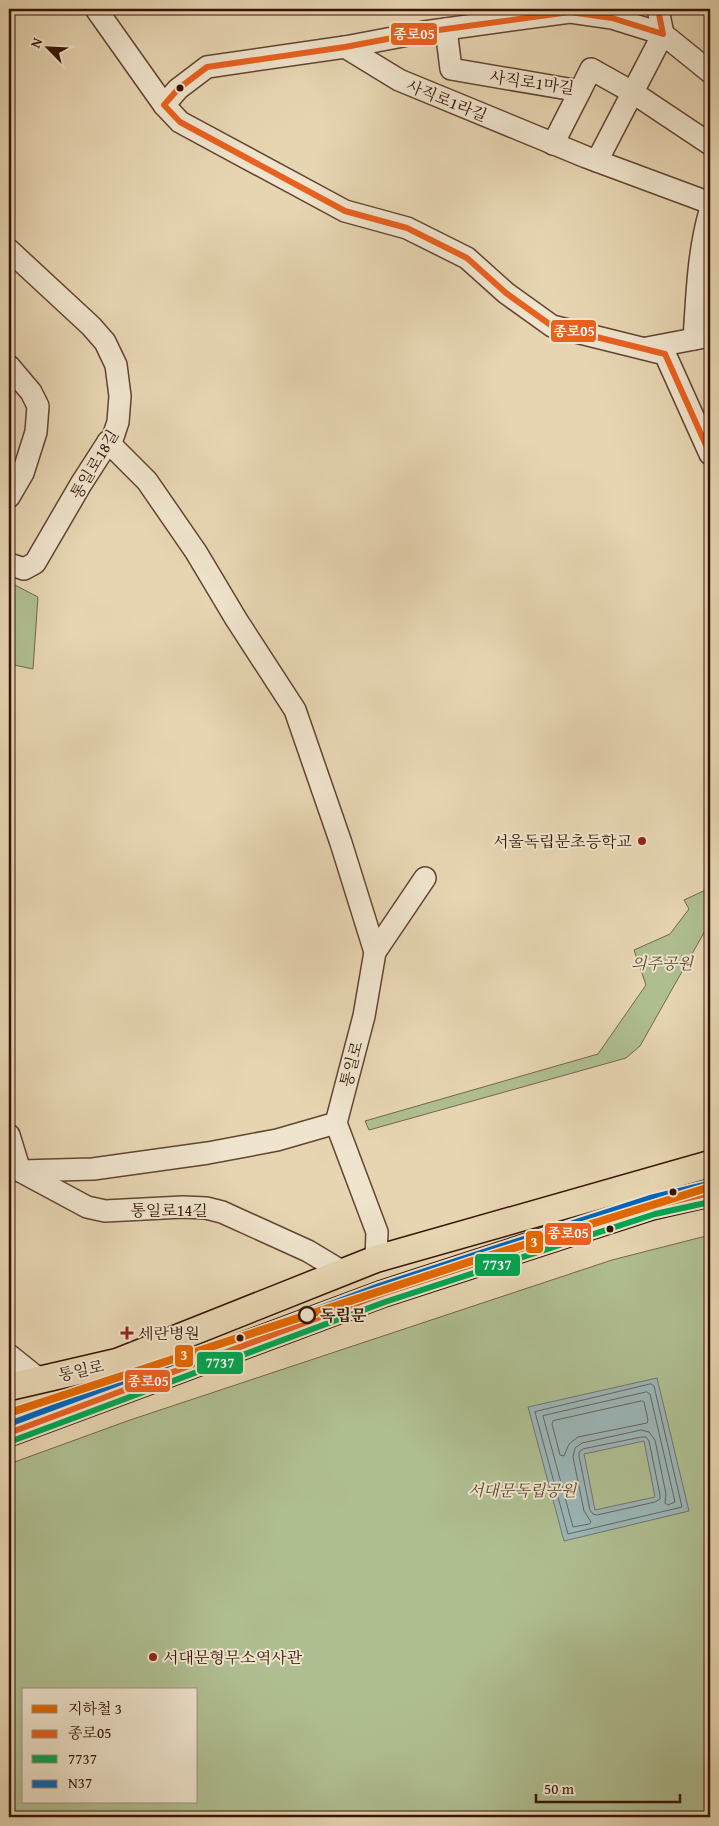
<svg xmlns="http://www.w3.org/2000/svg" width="719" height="1826" font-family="'Gentium Book Plus','Noto Serif KR',serif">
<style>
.green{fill:#afbe91;stroke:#72684a;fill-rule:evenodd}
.water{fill:#9bb6b7;stroke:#72756f;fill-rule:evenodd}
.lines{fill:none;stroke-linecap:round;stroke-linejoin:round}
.shore{stroke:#68645e;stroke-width:1}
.minor-casing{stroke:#624430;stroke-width:24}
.major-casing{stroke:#351304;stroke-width:29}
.minor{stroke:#efe4cd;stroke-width:21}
.major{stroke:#e7d5b2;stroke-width:26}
.bus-1-casing{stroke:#efe4cd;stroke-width:10}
.bus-2-casing{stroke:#efe4cd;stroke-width:10}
.bus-3-casing{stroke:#efe4cd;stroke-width:10}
.bus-1{stroke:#e96120;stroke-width:6}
.bus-2{stroke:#00a651;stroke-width:6}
.bus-3{stroke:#0065bd;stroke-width:6}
.metro-1-casing{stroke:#efe4cd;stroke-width:11}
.metro-1{stroke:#e46800;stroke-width:8}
.bus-dot{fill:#351304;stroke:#efe4cd;stroke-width:2}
.poi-dot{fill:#8f2418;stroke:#efe4cd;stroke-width:2}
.stop-dot{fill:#efe4cd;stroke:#351304;stroke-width:2.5}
.labels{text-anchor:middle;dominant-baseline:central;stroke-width:4;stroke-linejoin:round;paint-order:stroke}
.street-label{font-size:16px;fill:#351304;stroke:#efe4cd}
.poi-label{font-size:16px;fill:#351304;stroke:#efe4cd;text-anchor:start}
.park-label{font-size:16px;font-style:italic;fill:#5a462e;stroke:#efe4cd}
.stop-label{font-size:16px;font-weight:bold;fill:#351304;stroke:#efe4cd;text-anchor:start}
.line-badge{stroke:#efe4cd;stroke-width:2}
.badge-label{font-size:14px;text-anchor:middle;font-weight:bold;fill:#fff}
</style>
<rect width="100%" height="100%" fill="#e7d5b2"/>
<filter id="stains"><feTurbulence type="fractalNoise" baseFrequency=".004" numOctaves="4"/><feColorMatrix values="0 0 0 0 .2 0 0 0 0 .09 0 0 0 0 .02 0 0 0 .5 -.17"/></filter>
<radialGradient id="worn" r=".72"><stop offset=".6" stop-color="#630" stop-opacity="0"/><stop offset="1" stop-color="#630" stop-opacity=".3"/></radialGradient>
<g class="green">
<polygon points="9,582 38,597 33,669 9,664"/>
<polygon points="710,888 710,922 640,1046 626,1058 369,1130 365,1121 598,1054 646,985 634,950 670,934 689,909 684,900"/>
<path d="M710 1235V1808L703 1817H9V1464L130 1420 612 1260ZM24 1690H196V1802H24Z"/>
</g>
<path class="water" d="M657 1378 689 1511 564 1541 528 1407ZM644 1441 655 1497 595 1510 584 1454Z"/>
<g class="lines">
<g class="shore">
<polygon points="651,1384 654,1386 682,1507 568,1534 535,1412"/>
<polygon points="647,1392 650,1394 675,1502 668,1505 665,1503 666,1494 655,1440 649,1432 641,1430 582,1443 575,1448 573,1457 584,1511 591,1522 589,1524 573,1527 543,1416"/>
<polygon points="642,1401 644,1402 648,1420 647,1423 578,1437 569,1444 564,1456 560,1455 552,1424 553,1421"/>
<polygon points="642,1437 646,1437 649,1441 660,1495 660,1499 655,1502 597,1515 593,1514 590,1510 579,1456 579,1452 583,1449"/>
</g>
<defs>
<g id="minor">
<polyline points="96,9 164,105 180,122 345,211 407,228 467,258 506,293 552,326 665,354 710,454"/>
<polyline points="658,9 663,34"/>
<polyline points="446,29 451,69 580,91 591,69 632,92 710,144"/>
<polyline points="345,47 399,80 586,157 710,203"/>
<polyline points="164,105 178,89 207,67 345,47 424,32 570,12 612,18 663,34 710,72"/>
<polyline points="553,144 580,91"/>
<polyline points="597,161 663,34"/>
<polyline points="9,250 91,326 105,342 116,365 120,396 118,422 113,437 108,442 81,484 35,563 24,569 9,564"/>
<path d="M694 339C697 296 698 252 710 211"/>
<polyline points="647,348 710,336"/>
<polyline points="9,366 31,392 38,406 36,432 23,473 9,497"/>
<polyline points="108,442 147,481 196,552 236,619 295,710 341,843 375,952"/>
<polyline points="9,1135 20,1171 87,1207 105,1211 183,1207 206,1208 222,1212 308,1251 343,1272"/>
<polyline points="21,1171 93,1169 208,1153 277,1140 336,1123"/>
<polyline points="376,1259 377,1232 336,1123 364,1016 375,952 425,878"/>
<polyline points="9,1355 39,1379"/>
</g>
<g id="major">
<polyline points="9,1387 117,1362 376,1259 710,1164"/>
<polyline points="9,1433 382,1294 653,1206 710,1193"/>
</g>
</defs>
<use href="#minor" class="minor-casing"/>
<use href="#major" class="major-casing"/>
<use href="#minor" class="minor"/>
<use href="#major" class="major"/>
<defs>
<g id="bus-1">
<polyline points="658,9 663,34 612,18 570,12 424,32 345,47 207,67 178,89 164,105 180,122 345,211 407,228 467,258 506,293 552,326 665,354 710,454"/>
<polyline points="9,1433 382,1294 653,1206 710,1193"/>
</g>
<polyline id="bus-2" points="12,1441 385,1302 655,1214 710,1202"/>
<polyline id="bus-3" points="9,1424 379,1286 650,1198 708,1184"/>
</defs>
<use href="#bus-1" class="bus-1-casing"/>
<use href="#bus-2" class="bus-2-casing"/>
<use href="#bus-3" class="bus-3-casing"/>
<use href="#bus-1" class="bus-1"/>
<use href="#bus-2" class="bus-2"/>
<use href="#bus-3" class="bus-3"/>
<defs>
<polyline id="metro-1" points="9,1413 469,1262 710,1187"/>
</defs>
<use href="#metro-1" class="metro-1-casing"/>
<use href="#metro-1" class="metro-1"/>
</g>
<g class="bus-dot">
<circle cx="180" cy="88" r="4.5"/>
<circle cx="673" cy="1192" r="4.5"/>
<circle cx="610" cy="1229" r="4.5"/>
<circle cx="240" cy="1338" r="4.5"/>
</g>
<g class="poi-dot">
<circle cx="642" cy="841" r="5"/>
<path d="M124.5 1325.5h5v5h5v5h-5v5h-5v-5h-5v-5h5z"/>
<circle cx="153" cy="1657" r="5"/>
</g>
<circle class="stop-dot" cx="307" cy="1315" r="8"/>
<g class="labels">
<g class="street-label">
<text transform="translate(532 82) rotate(8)">사직로1마길</text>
<text transform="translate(447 100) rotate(22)">사직로1라길</text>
<text transform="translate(94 464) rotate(-59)">통일로18길</text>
<text transform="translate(351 1064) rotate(-75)">통일로</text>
<text x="169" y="1210">통일로14길</text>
<text transform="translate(81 1370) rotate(-12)">통일로</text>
</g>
<g class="poi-label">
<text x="632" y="841" text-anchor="end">서울독립문초등학교</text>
<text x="138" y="1333">세란병원</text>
<text x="163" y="1657">서대문형무소역사관</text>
</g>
<g class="park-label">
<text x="662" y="963">의주공원</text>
<text x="522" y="1490">서대문독립공원</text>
</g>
<g class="stop-label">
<text x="320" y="1315">독립문</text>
</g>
</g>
<g class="line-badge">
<rect x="390" y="22" width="48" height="24" rx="5" fill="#e96120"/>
<rect x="550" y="319" width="47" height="24" rx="5" fill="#e96120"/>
<rect x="544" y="1222" width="48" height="24" rx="5" fill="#e96120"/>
<rect x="525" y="1230" width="19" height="24" rx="5" fill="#e46800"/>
<rect x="474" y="1253" width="47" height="24" rx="5" fill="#00a651"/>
<rect x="174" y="1344" width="20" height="24" rx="5" fill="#e46800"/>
<rect x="196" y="1351" width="48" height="24" rx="5" fill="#00a651"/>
<rect x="124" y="1369" width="47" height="24" rx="5" fill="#e96120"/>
</g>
<g class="badge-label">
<text x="414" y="39">종로05</text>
<text x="574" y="336">종로05</text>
<text x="568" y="1238">종로05</text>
<text x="534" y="1247">3</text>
<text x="497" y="1270">7737</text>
<text x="184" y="1360">3</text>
<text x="220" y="1368">7737</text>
<text x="148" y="1386">종로05</text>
</g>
<rect width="719" height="1826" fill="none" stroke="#e7d5b2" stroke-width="30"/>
<rect x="10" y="10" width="699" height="1806" fill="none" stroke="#351304" stroke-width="2.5"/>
<rect x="15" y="15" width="689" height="1796" fill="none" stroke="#351304"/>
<rect x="22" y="1688" width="175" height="115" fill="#efe4cd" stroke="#a5907d"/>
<rect x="32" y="1705" width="25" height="8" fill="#e46800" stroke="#a5907d"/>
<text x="68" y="1714" font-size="15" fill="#351304">지하철 3</text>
<rect x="32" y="1730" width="25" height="8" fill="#e96120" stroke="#a5907d"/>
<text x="68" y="1738" font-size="15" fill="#351304">종로05</text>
<rect x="32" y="1755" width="25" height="8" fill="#00a651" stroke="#a5907d"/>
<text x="68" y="1764" font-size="15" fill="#351304">7737</text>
<rect x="32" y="1780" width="25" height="8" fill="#0065bd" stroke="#a5907d"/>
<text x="68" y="1788" font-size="15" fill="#351304">N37</text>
<g transform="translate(48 48) rotate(294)" stroke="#efe4cd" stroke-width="4" paint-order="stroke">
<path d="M0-4L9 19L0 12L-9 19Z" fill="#351304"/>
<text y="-8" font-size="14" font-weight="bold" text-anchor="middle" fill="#351304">N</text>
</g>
<path d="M536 1794v8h144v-8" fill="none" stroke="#351304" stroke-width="2.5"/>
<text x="544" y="1794" font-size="15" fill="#351304" stroke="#efe4cd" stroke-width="4" paint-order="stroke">50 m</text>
<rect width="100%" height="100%" filter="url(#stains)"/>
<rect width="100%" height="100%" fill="url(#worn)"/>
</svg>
